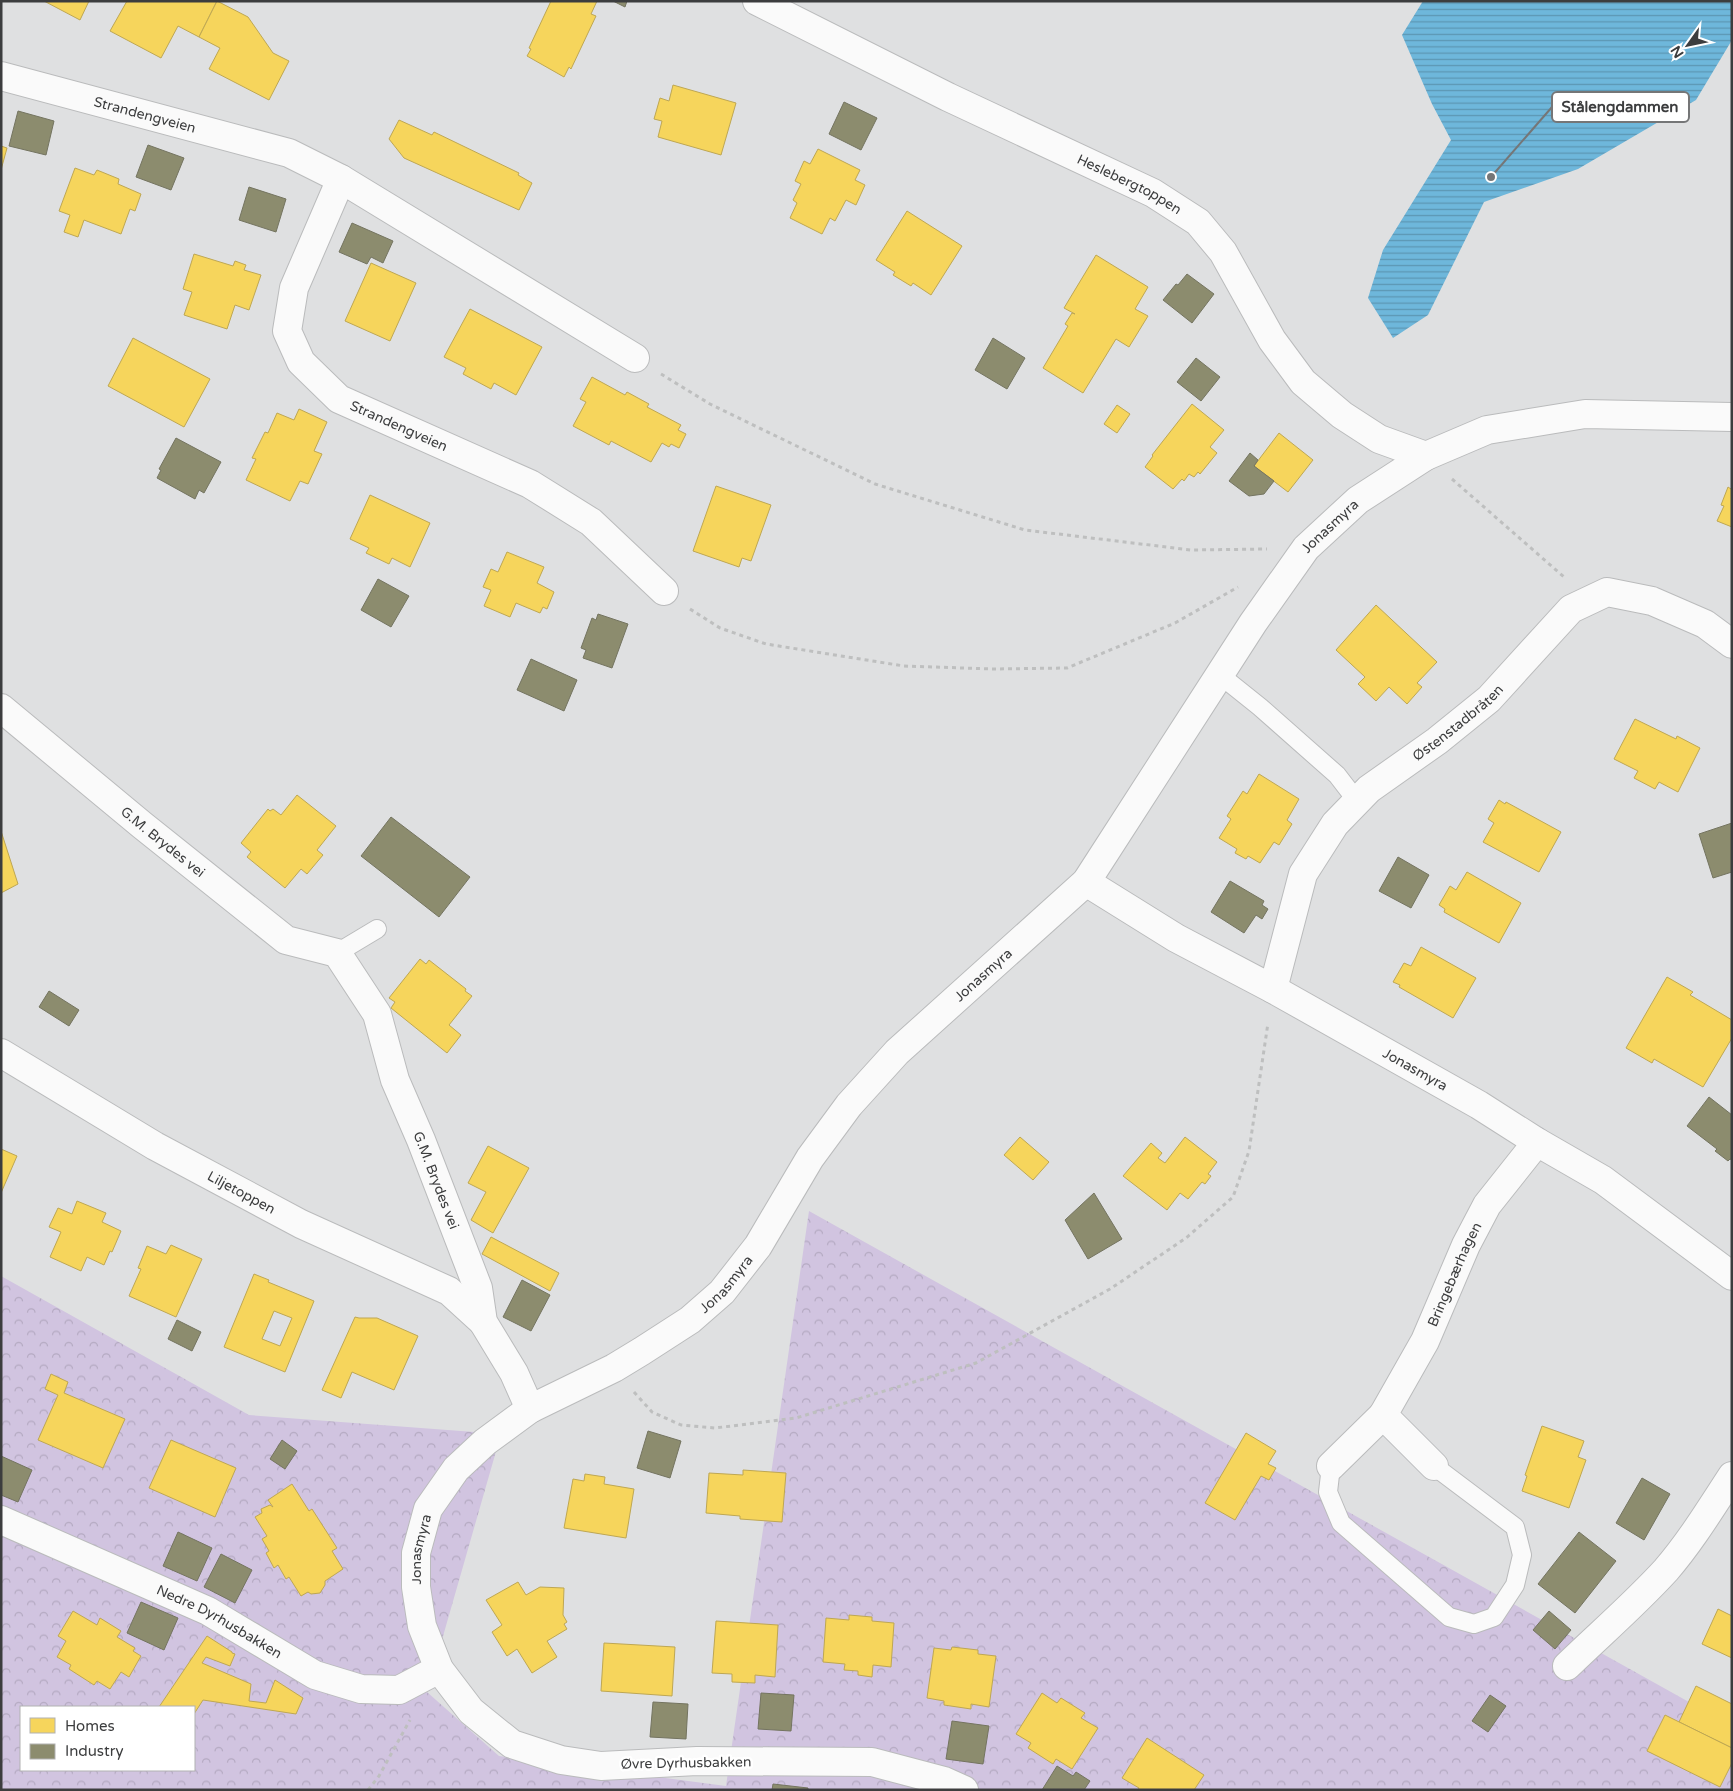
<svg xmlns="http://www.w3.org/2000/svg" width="1733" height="1791" font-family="'Varela Round',sans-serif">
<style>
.forest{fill:url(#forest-crowns);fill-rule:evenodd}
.water{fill:url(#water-rules)}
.homes{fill:#f6d55c;stroke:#bea753;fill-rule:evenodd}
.industry{fill:#8c8c6e;stroke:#747460}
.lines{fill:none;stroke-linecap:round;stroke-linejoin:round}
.service-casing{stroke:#babbbc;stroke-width:20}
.minor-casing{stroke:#babbbc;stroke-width:30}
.path{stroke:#bebfbf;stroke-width:3;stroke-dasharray:4 4;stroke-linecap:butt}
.service{stroke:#fafafa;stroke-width:18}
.minor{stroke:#fafafa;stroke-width:28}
.labels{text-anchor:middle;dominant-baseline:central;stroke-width:5;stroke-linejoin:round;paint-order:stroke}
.street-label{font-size:14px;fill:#3c3d3e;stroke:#fff}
.leader{fill:none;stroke:#757677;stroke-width:2}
.callout-dot{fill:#757677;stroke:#fff;stroke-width:2}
.callout{fill:#fff;stroke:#757677;stroke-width:2}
.callout-label{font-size:15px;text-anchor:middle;font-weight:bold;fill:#3c3d3e}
</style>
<defs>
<pattern id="forest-crowns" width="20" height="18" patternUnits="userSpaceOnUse" patternTransform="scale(1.25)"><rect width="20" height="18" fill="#d1c4e0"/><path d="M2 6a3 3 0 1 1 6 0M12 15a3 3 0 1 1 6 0" fill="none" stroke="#b4a9c1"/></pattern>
<pattern id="water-rules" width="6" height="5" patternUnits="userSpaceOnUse" patternTransform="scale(1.25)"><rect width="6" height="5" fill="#6eb7db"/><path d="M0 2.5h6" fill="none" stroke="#5c96b3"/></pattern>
</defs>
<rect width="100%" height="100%" fill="#dfe0e1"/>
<path class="forest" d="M809 1211 1732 1726V1790H1V1276L249 1415 501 1434 427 1692 499 1756 726 1786ZM21 1707H194V1770H21Z"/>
<polygon class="water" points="1423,1 1732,1 1732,40 1696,100 1578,169 1484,202 1428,315 1393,338 1368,298 1383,250 1451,140 1432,104 1402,35"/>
<g class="homes">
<polygon points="44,1 89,1 80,20"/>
<polygon points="127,1 217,1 199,37 178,26 161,58 110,31"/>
<polygon points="217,1 248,17 273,53 289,61 269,100 209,69 220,48 199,37"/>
<polygon points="551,1 597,1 591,14 596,16 571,69 569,67 564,77 527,56 531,49 529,48"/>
<polygon points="673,85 736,103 721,155 658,137 662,121 654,119 660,98 669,101"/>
<polygon points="399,120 432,135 434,132 519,173 518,175 532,183 519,210 404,158 389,139"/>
<polygon points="1,146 7,148 1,170"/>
<polygon points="818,149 860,170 855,180 865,185 856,205 846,200 835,221 830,218 822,234 790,218 797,203 793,200 801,184 795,181 804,161 810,164"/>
<polygon points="75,168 94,175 97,170 119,179 118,184 141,194 135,211 130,209 121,234 84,220 78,237 64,232 70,215 59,211"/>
<polygon points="907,211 962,246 931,295 913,283 911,286 893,275 895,272 876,260"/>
<polygon points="194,254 233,266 235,261 246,265 244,270 261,275 249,310 235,305 227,329 184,315 192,292 183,289"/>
<polygon points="1096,255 1148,287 1135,309 1148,316 1129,347 1116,339 1083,393 1043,368 1068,326 1065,324 1072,313 1075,314 1064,308"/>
<polygon points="371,263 416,283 390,341 345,321"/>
<polygon points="470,309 542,347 516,395 494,383 491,389 463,374 466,368 444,357"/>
<polygon points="133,338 210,379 184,427 108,386"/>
<polygon points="592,377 625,395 627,392 649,404 647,407 681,425 678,430 686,434 679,448 671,444 669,447 662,443 651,462 611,441 609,445 573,426 586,402 580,399"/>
<polygon points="1192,404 1224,430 1210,447 1217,453 1200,474 1198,472 1194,477 1189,474 1184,481 1182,479 1173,489 1145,467 1153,456 1152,455"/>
<polygon points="1117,405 1130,414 1117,433 1104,424"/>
<polygon points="299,409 327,422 314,451 322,454 308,484 300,481 290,501 246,480 256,459 252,458 265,432 268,433 277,413 294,420"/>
<polygon points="1279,433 1313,460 1288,492 1254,466"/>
<polygon points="716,486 771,505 751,561 742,558 739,567 693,551"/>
<polygon points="1732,486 1732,527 1717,521 1724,506 1721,505 1728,487 1731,489"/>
<polygon points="370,495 430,523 410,567 392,558 389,564 366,553 369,548 350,539"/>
<polygon points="507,552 544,567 537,583 554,592 547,609 543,607 540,613 516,603 510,617 484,606 491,590 483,587 491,569 498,572"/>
<polygon points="1376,605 1437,662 1417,683 1422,687 1407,704 1389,687 1376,701 1358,684 1365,677 1336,650"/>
<polygon points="1635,719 1676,739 1677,736 1700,748 1678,792 1659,782 1655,789 1634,778 1638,771 1614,759"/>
<polygon points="1259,774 1299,799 1287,820 1292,824 1279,845 1274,842 1260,863 1248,856 1246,859 1235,853 1237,849 1219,838 1231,819 1227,816 1243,791 1247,794"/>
<polygon points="297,795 336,826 317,850 323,855 307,874 301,869 285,888 247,857 251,852 241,843 268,809 270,811 273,809 281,815"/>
<polygon points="1499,800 1505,804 1506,802 1561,832 1539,872 1483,842 1494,823 1488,819"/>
<polygon points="1,831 18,884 1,893"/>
<polygon points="1467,872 1521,903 1499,943 1444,912 1445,909 1439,905 1450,886 1456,890"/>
<polygon points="1421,947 1476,978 1453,1018 1399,987 1400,985 1393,982 1404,963 1411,966"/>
<polygon points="420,959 426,964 429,960 466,989 465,991 472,996 449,1025 461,1035 447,1053 391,1008 395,1002 389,998"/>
<polygon points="1667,977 1693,992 1690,995 1732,1020 1732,1038 1703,1087 1654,1059 1652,1063 1626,1048"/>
<polygon points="1020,1137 1049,1162 1033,1180 1004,1155"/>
<polygon points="1185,1137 1217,1162 1208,1174 1211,1176 1205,1184 1202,1182 1188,1199 1180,1193 1167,1210 1123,1176 1151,1143 1162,1153 1158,1158 1165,1163"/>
<polygon points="488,1146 529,1168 493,1233 471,1220 486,1192 468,1183"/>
<polygon points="1,1149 17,1156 1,1193"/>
<polygon points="77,1201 106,1213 102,1222 121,1231 112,1252 110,1251 104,1265 87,1257 81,1271 50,1257 61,1232 49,1227 58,1208 72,1214"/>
<polygon points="491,1237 559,1273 550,1291 482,1254"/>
<polygon points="171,1245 202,1259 176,1317 129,1296 141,1269 138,1268 147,1246 166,1254"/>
<path d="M254 1274 269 1280 268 1282 314 1301 285 1372 224 1347ZM274 1311 292 1318 280 1346 262 1339Z"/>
<polygon points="355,1317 359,1318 377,1318 418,1336 394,1390 352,1372 341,1398 322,1390"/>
<polygon points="51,1374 68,1382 64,1393 125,1419 103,1468 38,1440 58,1395 45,1389"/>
<polygon points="1542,1426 1584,1441 1578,1457 1586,1460 1569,1508 1522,1491 1527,1476 1525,1475"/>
<polygon points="1246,1433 1276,1451 1268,1464 1276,1468 1269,1480 1261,1476 1235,1520 1205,1503"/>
<polygon points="171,1440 236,1468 215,1517 149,1488"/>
<polygon points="743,1470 786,1473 782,1522 740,1519 740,1516 706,1513 709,1473 743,1475"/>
<polygon points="585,1474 605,1477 604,1484 634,1489 626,1538 564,1528 573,1479 584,1481"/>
<polygon points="292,1484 309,1511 312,1509 337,1548 332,1551 343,1569 325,1581 325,1585 320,1593 311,1594 308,1592 301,1596 289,1577 286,1579 278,1565 274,1568 266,1553 269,1551 262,1539 267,1536 255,1517 262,1513 261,1509 270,1505 273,1507 268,1500"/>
<polygon points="518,1582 526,1595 540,1587 564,1588 563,1615 567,1622 564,1624 567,1629 547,1641 557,1657 532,1673 517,1649 507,1656 492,1632 502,1625 486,1600"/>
<polygon points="1718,1609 1732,1616 1732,1658 1702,1644"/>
<polygon points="73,1611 97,1625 100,1618 121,1631 117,1637 135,1648 133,1651 141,1656 129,1677 121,1672 110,1689 97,1681 94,1685 69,1669 71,1665 57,1657 66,1641 58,1636"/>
<polygon points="849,1615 872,1617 872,1621 894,1623 891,1667 873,1665 872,1677 858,1675 858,1671 844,1670 845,1664 823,1662 826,1618 849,1620"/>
<polygon points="716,1621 778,1625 775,1677 755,1675 755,1683 732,1682 732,1674 712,1673"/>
<polygon points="207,1636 232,1652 232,1653 235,1654 230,1666 206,1657 202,1663 251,1684 249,1701 266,1703 275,1680 303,1698 296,1714 203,1700 194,1714 194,1707 159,1707"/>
<polygon points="604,1643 675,1647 672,1696 601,1691"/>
<polygon points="952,1647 978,1650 978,1654 996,1656 989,1707 971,1704 971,1709 944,1705 944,1701 927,1698 934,1648 951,1650"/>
<polygon points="1696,1686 1732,1704 1732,1748 1679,1722"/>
<polygon points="1042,1693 1057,1703 1061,1698 1085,1713 1081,1718 1098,1728 1072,1769 1056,1759 1053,1764 1028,1748 1031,1743 1016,1734"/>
<polygon points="1665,1715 1732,1748 1732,1763 1720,1787 1647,1751"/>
<polygon points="1147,1738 1204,1775 1194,1790 1138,1790 1139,1788 1122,1778"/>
</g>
<g class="industry">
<polygon points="613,1 627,1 625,7"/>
<polygon points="844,102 877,118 861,150 829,134"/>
<polygon points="18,111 54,121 46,155 9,146"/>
<polygon points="148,145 184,158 171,190 136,177"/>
<polygon points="249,187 286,199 276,232 239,220"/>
<polygon points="352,223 393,241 383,263 371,257 367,264 339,252"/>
<polygon points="1187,274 1214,294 1192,323 1163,300 1176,284 1178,285"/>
<polygon points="993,338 1025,358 1007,389 975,370"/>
<polygon points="1196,358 1220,377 1201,401 1177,382"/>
<polygon points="176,438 221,462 204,493 199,490 195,499 157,478 161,470 159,469"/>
<polygon points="1250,453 1258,460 1254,466 1274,481 1264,494 1249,496 1229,481"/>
<polygon points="378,579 409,596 391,627 361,610"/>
<polygon points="598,614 628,624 612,668 583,658 586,650 581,648 592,618 596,620"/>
<polygon points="531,659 577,680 564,711 517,690"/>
<polygon points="391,817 470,877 439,917 361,856"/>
<polygon points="1732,823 1732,872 1713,878 1699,834"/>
<polygon points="1398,857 1429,875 1411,908 1379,891"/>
<polygon points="1230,881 1264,901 1262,905 1268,909 1262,919 1256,915 1244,933 1211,912"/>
<polygon points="49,991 79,1010 69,1026 39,1007"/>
<polygon points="1709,1097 1732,1115 1732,1160 1730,1159 1728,1161 1715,1151 1717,1149 1687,1126"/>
<polygon points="1094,1193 1122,1239 1088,1259 1065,1220"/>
<polygon points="522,1280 550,1295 531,1331 503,1317"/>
<polygon points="177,1320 201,1332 192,1351 168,1339"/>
<polygon points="648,1431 681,1441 670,1478 637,1468"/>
<polygon points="282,1440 297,1451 285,1469 270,1459"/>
<polygon points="1,1456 32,1470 18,1502 1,1495"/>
<polygon points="1642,1478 1670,1494 1644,1540 1616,1523"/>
<polygon points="178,1532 212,1548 197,1581 163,1566"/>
<polygon points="1579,1532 1616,1561 1575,1613 1538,1584"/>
<polygon points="221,1554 252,1570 235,1603 204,1587"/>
<polygon points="141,1602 178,1618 164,1650 127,1633"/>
<polygon points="1549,1611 1571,1630 1555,1649 1533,1630"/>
<polygon points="761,1693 794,1695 791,1731 758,1729"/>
<polygon points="1490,1695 1506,1706 1488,1732 1472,1721"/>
<polygon points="653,1702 688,1704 686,1739 650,1737"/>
<polygon points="952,1721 989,1726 983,1764 946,1759"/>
<polygon points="1057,1766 1073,1776 1076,1772 1090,1781 1084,1790 1042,1790"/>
<polygon points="773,1784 808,1788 808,1790 772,1790"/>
</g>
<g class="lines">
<defs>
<g id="service">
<polyline points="1220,675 1260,707 1337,775 1357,801"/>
<polyline points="337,953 377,929"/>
<polyline points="1331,1466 1328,1492 1341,1523 1449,1617 1474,1624 1494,1617 1515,1585 1522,1555 1515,1527 1434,1466"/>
</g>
<g id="minor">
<path id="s1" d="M757 1 948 97 1153 193 1198 222 1223 252 1272 340 1303 382 1342 415 1379 439 1426 456"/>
<path id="s2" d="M1 76 289 153 341 179 635 358"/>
<path id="s3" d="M341 179 294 288 287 331 301 362 339 399 530 484 591 522 664 591"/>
<path id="s4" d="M1 708 142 825 286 940 337 953 377 1014 395 1080 421 1140 478 1288 483 1322 514 1373 530 1409"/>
<path id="s5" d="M1086 882 1176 938 1273 989 1479 1105 1537 1142 1603 1180 1732 1276"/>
<path id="s6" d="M1273 989 1303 874 1335 824 1369 789 1437 741 1489 699 1571 609 1607 592 1652 601 1705 624 1732 644"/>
<path id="s7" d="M1 1053 155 1146 301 1224 449 1291 483 1322"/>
<polyline points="1331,1466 1383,1415"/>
<path id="s8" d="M1434 1466 1383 1415 1425 1341 1466 1245 1487 1205 1537 1142"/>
<path id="s9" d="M1 1520 208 1611 315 1675 361 1689 399 1690 439 1669"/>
<path d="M1567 1666C1600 1634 1635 1604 1666 1570 1691 1541 1711 1508 1732 1476"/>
<path id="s10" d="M964 1790 944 1781 872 1762 697 1761 601 1766 561 1760 512 1744 471 1711 439 1669 422 1626 416 1587V1553L428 1509 456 1469 485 1442 530 1409 614 1368 642 1351 690 1320 722 1292 758 1246 810 1158 849 1105 897 1052 1086 882 1253 623 1306 548 1358 500 1426 456 1487 430 1585 414 1732 417"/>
</g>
</defs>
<use href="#service" class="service-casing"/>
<use href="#minor" class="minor-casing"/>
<g class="path">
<polyline points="661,374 710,404 875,484 1025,530 1191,550 1267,549"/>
<polyline points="1452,479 1564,577"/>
<polyline points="690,609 720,628 766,644 904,666 993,669 1067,668 1175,623 1238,587"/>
<polyline points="634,1392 652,1412 681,1425 715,1428 796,1418 976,1363 1110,1289 1186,1238 1233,1197 1249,1151 1268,1023"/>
<polyline points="368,1790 379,1776 410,1720"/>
</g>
<use href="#service" class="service"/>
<use href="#minor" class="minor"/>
</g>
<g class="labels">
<g class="street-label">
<text stroke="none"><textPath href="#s2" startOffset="149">Strandengveien</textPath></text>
<text stroke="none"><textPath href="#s1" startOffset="415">Heslebergtoppen</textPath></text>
<text stroke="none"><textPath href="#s3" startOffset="315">Strandengveien</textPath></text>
<text stroke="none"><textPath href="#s10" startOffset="2085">Jonasmyra</textPath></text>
<text stroke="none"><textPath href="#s6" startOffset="338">Østenstadbråten</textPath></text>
<text stroke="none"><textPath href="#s4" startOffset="210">G.M. Brydes vei</textPath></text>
<text stroke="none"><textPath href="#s10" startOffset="1514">Jonasmyra</textPath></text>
<text stroke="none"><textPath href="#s5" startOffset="379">Jonasmyra</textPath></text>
<text stroke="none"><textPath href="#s4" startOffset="670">G.M. Brydes vei</textPath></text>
<text stroke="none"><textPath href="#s7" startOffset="278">Liljetoppen</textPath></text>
<text stroke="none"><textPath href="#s8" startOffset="230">Bringebærhagen</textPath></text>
<text stroke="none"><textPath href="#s10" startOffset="1109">Jonasmyra</textPath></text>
<text stroke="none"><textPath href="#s10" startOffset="689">Jonasmyra</textPath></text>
<text stroke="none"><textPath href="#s9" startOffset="241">Nedre Dyrhusbakken</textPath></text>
<text transform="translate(686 1763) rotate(-1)">Øvre Dyrhusbakken</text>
</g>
</g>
<path class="leader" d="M1491 177L1552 107"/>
<circle class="callout-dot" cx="1491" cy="177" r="5"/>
<rect class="callout" x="1552" y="92" width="137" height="30" rx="5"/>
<g class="callout-label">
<text x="1620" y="112">Stålengdammen</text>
</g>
<rect width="1733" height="1791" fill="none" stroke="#3c3d3e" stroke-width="5"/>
<rect x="20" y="1706" width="175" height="65" fill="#ffffff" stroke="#b1b1b2"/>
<rect x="30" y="1718" width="25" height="15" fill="#f6d55c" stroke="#b1b1b2"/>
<text x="65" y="1731" font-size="15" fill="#3c3d3e">Homes</text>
<rect x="30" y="1744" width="25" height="15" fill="#8c8c6e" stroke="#b1b1b2"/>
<text x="65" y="1756" font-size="15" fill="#3c3d3e">Industry</text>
<g transform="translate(1688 45) rotate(237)" stroke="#ffffff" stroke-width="4" paint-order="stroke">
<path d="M0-4L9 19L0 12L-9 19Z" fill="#3c3d3e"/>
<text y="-8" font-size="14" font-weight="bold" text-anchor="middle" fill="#3c3d3e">N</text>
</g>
</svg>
